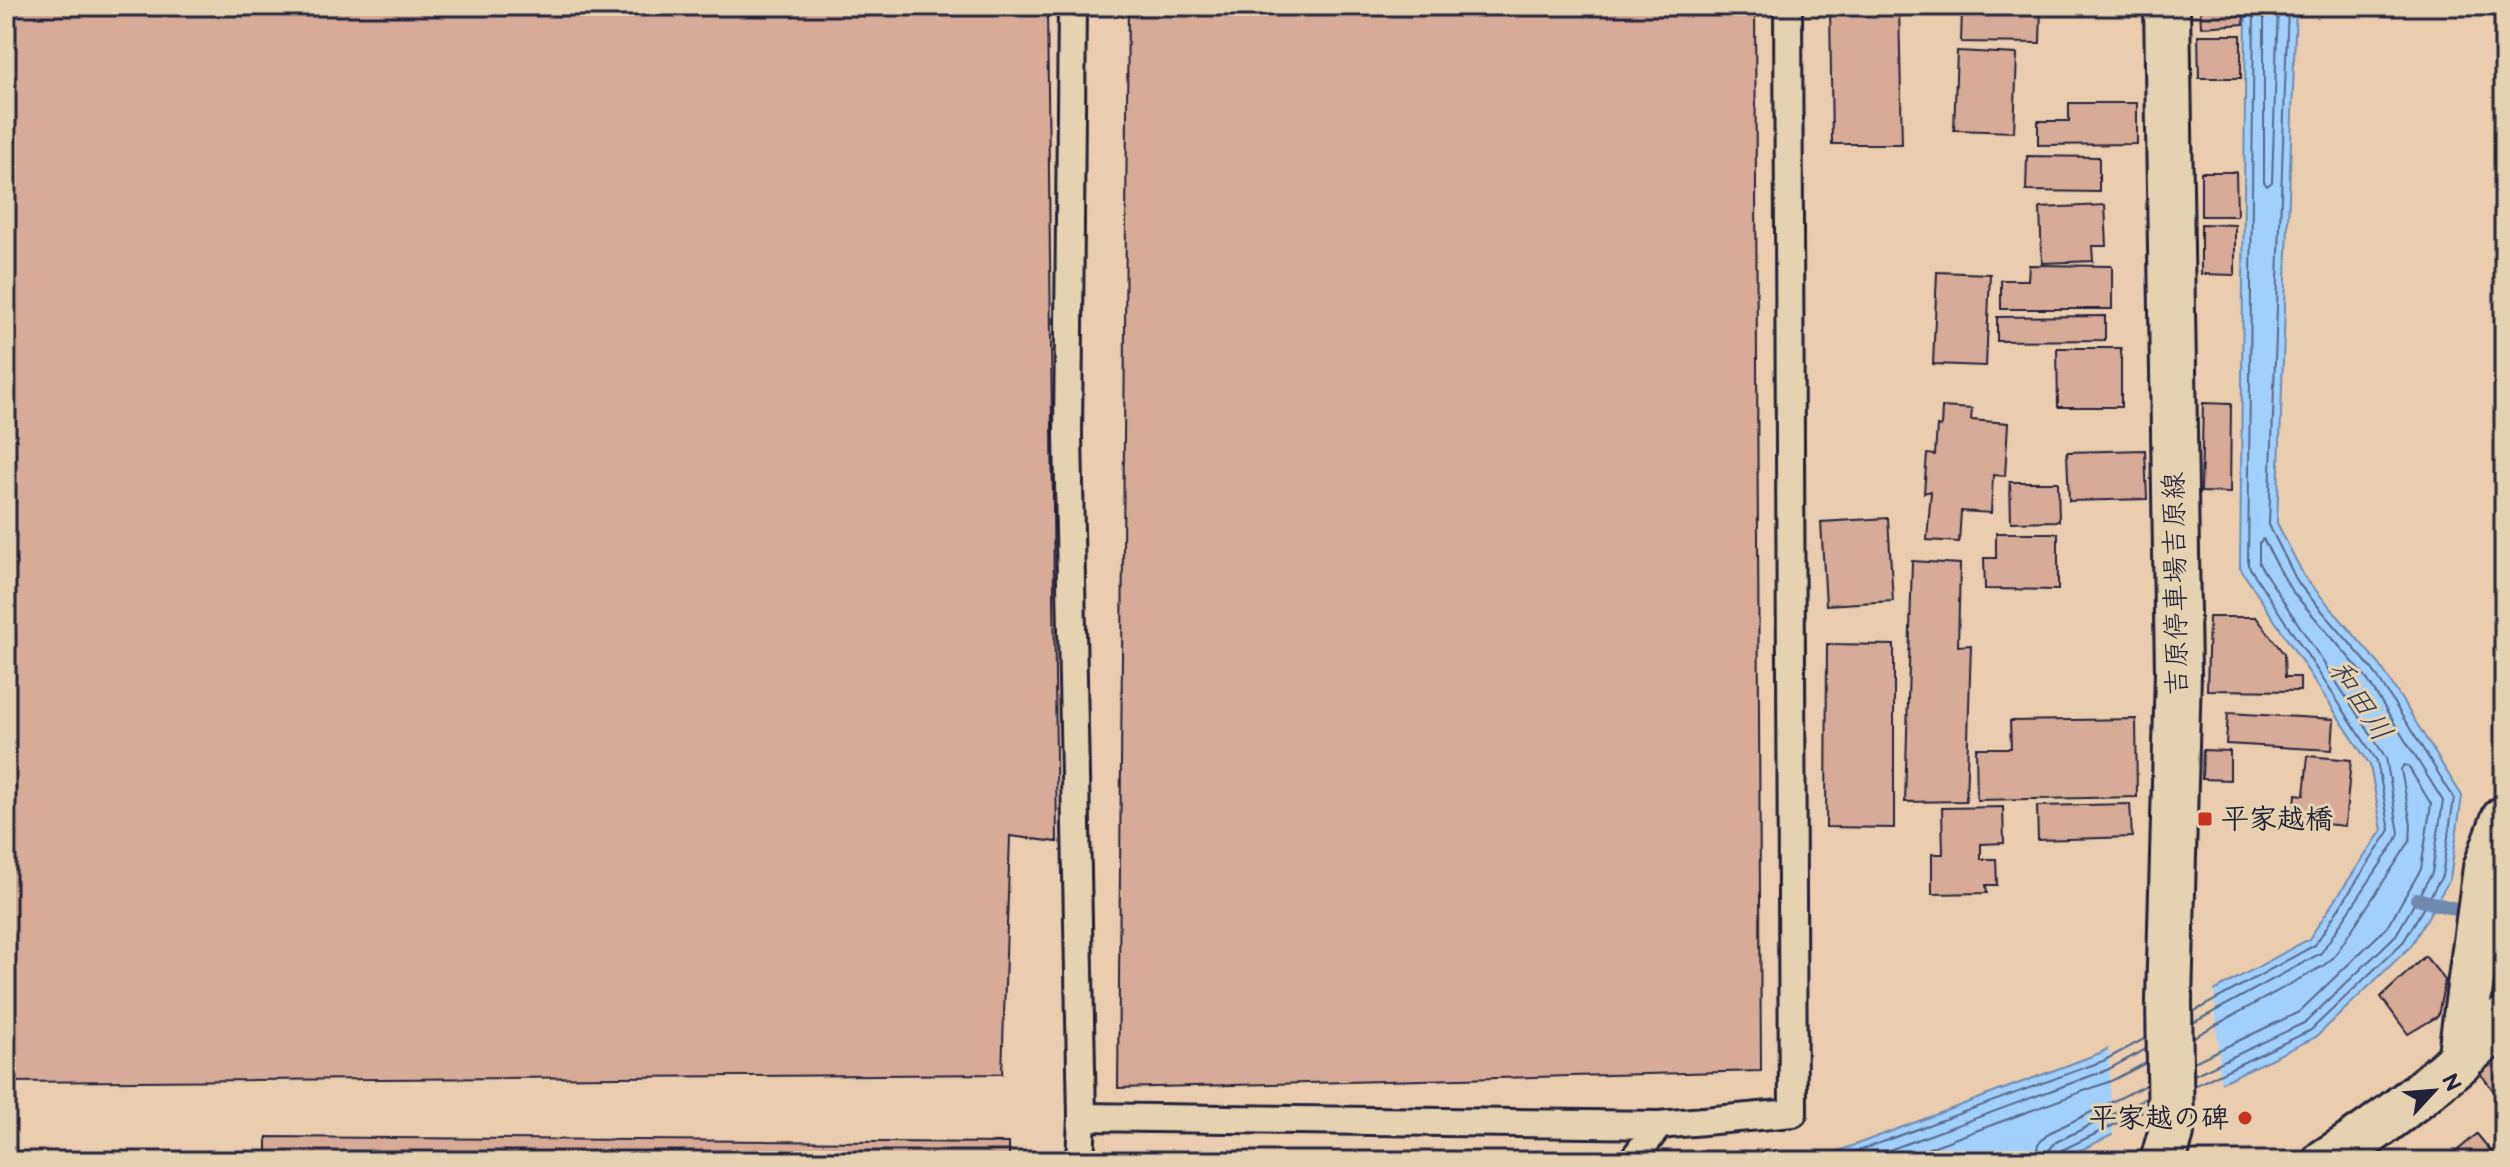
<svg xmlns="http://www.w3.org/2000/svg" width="2510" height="1167" font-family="'Balsamiq Sans','Klee One',sans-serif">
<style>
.water{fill:#a2d0fd;stroke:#6f8aaf;stroke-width:2}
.pier{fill:#e9cdae}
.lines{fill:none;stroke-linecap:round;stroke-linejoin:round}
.shore{stroke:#556889;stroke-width:2}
.stream{stroke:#6f8aaf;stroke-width:14}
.building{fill:#d8ab99;stroke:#22223b;stroke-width:2}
.lane-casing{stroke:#22223b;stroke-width:32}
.street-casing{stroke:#22223b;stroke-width:50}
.secondary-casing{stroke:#22223b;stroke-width:50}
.lane{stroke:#e4d2b0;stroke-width:26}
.street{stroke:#e4d2b0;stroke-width:44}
.secondary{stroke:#e4d2b0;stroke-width:44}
.poi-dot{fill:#c8321e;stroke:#e4d2b0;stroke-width:3}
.labels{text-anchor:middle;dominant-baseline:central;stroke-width:6;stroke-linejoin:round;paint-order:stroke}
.street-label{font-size:28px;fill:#22223b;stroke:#e4d2b0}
.poi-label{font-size:28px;font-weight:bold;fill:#22223b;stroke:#e4d2b0;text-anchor:start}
.water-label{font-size:30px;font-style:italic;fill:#353c58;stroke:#e4d2b0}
</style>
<rect width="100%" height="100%" fill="#e9cdae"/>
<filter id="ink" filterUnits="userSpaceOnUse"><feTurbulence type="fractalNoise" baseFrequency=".0125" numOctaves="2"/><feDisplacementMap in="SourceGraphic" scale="16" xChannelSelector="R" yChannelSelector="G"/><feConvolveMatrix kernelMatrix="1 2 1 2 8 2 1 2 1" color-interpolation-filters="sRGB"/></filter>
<g filter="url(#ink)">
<polygon class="water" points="2246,6 2296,6 2277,523 2305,578 2380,665 2462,796 2450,879 2411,946 2316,1037 2058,1161 1812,1161 2100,1053 2309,939 2382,830 2370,765 2240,568"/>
<polygon class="pier" points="2214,987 2221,1087 2113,1139 2108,1045"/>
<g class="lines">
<g class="shore">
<polyline points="2264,6 2264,182 2267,186 2272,182 2278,6"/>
<polyline points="2193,1012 2315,945 2390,830 2377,761 2248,565 2254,6"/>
<polyline points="2193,1023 2321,953 2396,841 2399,833 2386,758 2259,564 2259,543 2263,539 2291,590 2365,676 2443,801 2432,873 2396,935 2306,1022 2194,1075"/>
<polyline points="2194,1037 2323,966 2334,957 2410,841 2411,825 2401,769 2404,765 2408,766 2431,804 2421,869 2387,927 2299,1012 2194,1062"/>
<polyline points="2194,1086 2311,1030 2404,941 2442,876 2454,798 2373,670 2298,583 2269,525 2288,6"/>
<polyline points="1830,1161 2103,1061 2146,1038"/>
<polyline points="1859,1161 2107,1070 2146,1049"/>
<polyline points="1894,1161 2111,1081 2146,1063"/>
<polyline points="2035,1161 2038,1144 2049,1133 2146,1085"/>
<polyline points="2047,1161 2049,1150 2056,1142 2146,1098"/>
<polyline points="2057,1161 2058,1154 2062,1150 2147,1109"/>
</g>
<polyline class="stream" points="2417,899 2502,921 2504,914"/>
</g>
<g class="building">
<polygon points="6,6 1047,6 1057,842 1010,836 1002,1074 6,1082"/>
<polygon points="1128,6 1755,6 1761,1071 1118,1088"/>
<polygon points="1830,6 1899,6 1902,144 1832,144"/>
<polygon points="1970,6 2041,6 2040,43 1961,42 1962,10 1971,11"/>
<polygon points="2200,6 2243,6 2244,24 2201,27"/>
<polygon points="2198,35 2241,35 2241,78 2199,78"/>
<polygon points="1957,51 2017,54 2014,132 1954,130"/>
<polygon points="2069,103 2137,103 2137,144 2038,145 2038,121 2069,121"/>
<polygon points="2027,156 2099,157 2099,192 2026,191"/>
<polygon points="2201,172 2236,172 2237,216 2201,216"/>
<polygon points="2105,205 2107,246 2092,246 2093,261 2042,263 2040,208"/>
<polygon points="2201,224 2235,225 2235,275 2201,274"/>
<polygon points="2029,265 2112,266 2112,309 2001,309 2001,280 2028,280"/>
<polygon points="1937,272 1990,274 1986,366 1933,364"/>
<polygon points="2105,316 2105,340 1997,341 1997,317"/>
<polygon points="2057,348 2121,348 2121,407 2058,407"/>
<polygon points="2203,403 2231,404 2230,493 2201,492"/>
<polygon points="1942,407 1972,409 1971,420 2008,423 2005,476 1993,475 1991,513 1961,511 1959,542 1927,540 1931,491 1924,493 1927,454 1935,455 1937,426 1941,427"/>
<polygon points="2145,450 2147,499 2069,501 2067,452"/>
<polygon points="2010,482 2058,482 2059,521 2011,522"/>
<polygon points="1888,518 1893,601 1826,605 1821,522"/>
<polygon points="1996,533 2058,533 2058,590 1985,589 1984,558 1996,558"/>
<polygon points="1912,561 1960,564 1958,646 1971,645 1966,801 1905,802"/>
<polygon points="2209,617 2256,617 2284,654 2285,677 2300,677 2300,691 2207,690"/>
<polygon points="1827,644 1894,645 1894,828 1826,827"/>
<polygon points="2228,713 2334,719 2332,750 2226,744"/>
<polygon points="2136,719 2137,797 1977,800 1976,748 2011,748 2010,721"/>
<polygon points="2203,750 2230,751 2230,780 2202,779"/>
<polygon points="2308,756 2351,760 2345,826 2294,821 2296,794 2304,795"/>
<polygon points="2130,804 2132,837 2038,840 2037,806"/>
<polygon points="2003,807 2004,843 1981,844 1981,859 1996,859 1997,885 1986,885 1987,893 1932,894 1932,854 1943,854 1942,808"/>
<polygon points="2425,956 2445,980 2438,1016 2408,1034 2381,997"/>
<polygon points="2504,1046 2504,1096 2500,1099 2476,1068"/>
<polygon points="2477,1134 2499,1161 2445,1161"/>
<polygon points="267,1137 1009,1143 1009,1161 267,1161"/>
</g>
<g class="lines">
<defs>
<g id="lane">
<polyline points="1072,6 1068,435 1082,1117 1080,1161"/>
<polyline points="1082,1117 1659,1125"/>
<polyline points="1632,1161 1659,1125 1793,1113 1788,6"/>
</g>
<polyline id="street" points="2460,1061 2486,868 2504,819"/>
<g id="secondary">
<polyline points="2163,1161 2171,1133 2169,1001 2178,673 2167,6"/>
<path d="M2326 1161C2390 1122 2449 1071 2504 1020"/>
</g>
</defs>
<use href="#lane" class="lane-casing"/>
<use href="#street" class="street-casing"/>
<use href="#secondary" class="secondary-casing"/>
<use href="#lane" class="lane"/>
<use href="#street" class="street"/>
<use href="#secondary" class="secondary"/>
</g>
</g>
<g class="poi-dot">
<rect x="2197" y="811" width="16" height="16" rx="4"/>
<circle cx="2245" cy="1118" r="8"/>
</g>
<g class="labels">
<g class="street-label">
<text transform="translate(2176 584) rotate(-91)">吉原停車場吉原線</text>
</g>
<g class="poi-label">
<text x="2221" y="819">平家越橋</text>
<text x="2229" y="1118" text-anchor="end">平家越の碑</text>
</g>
<g class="water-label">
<text transform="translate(2360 701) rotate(57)">和田川</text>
</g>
</g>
<rect width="2510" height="1167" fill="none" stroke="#e4d2b0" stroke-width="32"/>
<rect x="16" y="16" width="2478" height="1135" fill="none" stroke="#22223b" stroke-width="3" filter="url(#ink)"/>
<g transform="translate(2434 1091) rotate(64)" stroke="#e4d2b0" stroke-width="6" paint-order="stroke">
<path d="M0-6L14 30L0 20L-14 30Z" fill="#22223b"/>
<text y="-12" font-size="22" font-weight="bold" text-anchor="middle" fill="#22223b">N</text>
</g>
</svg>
